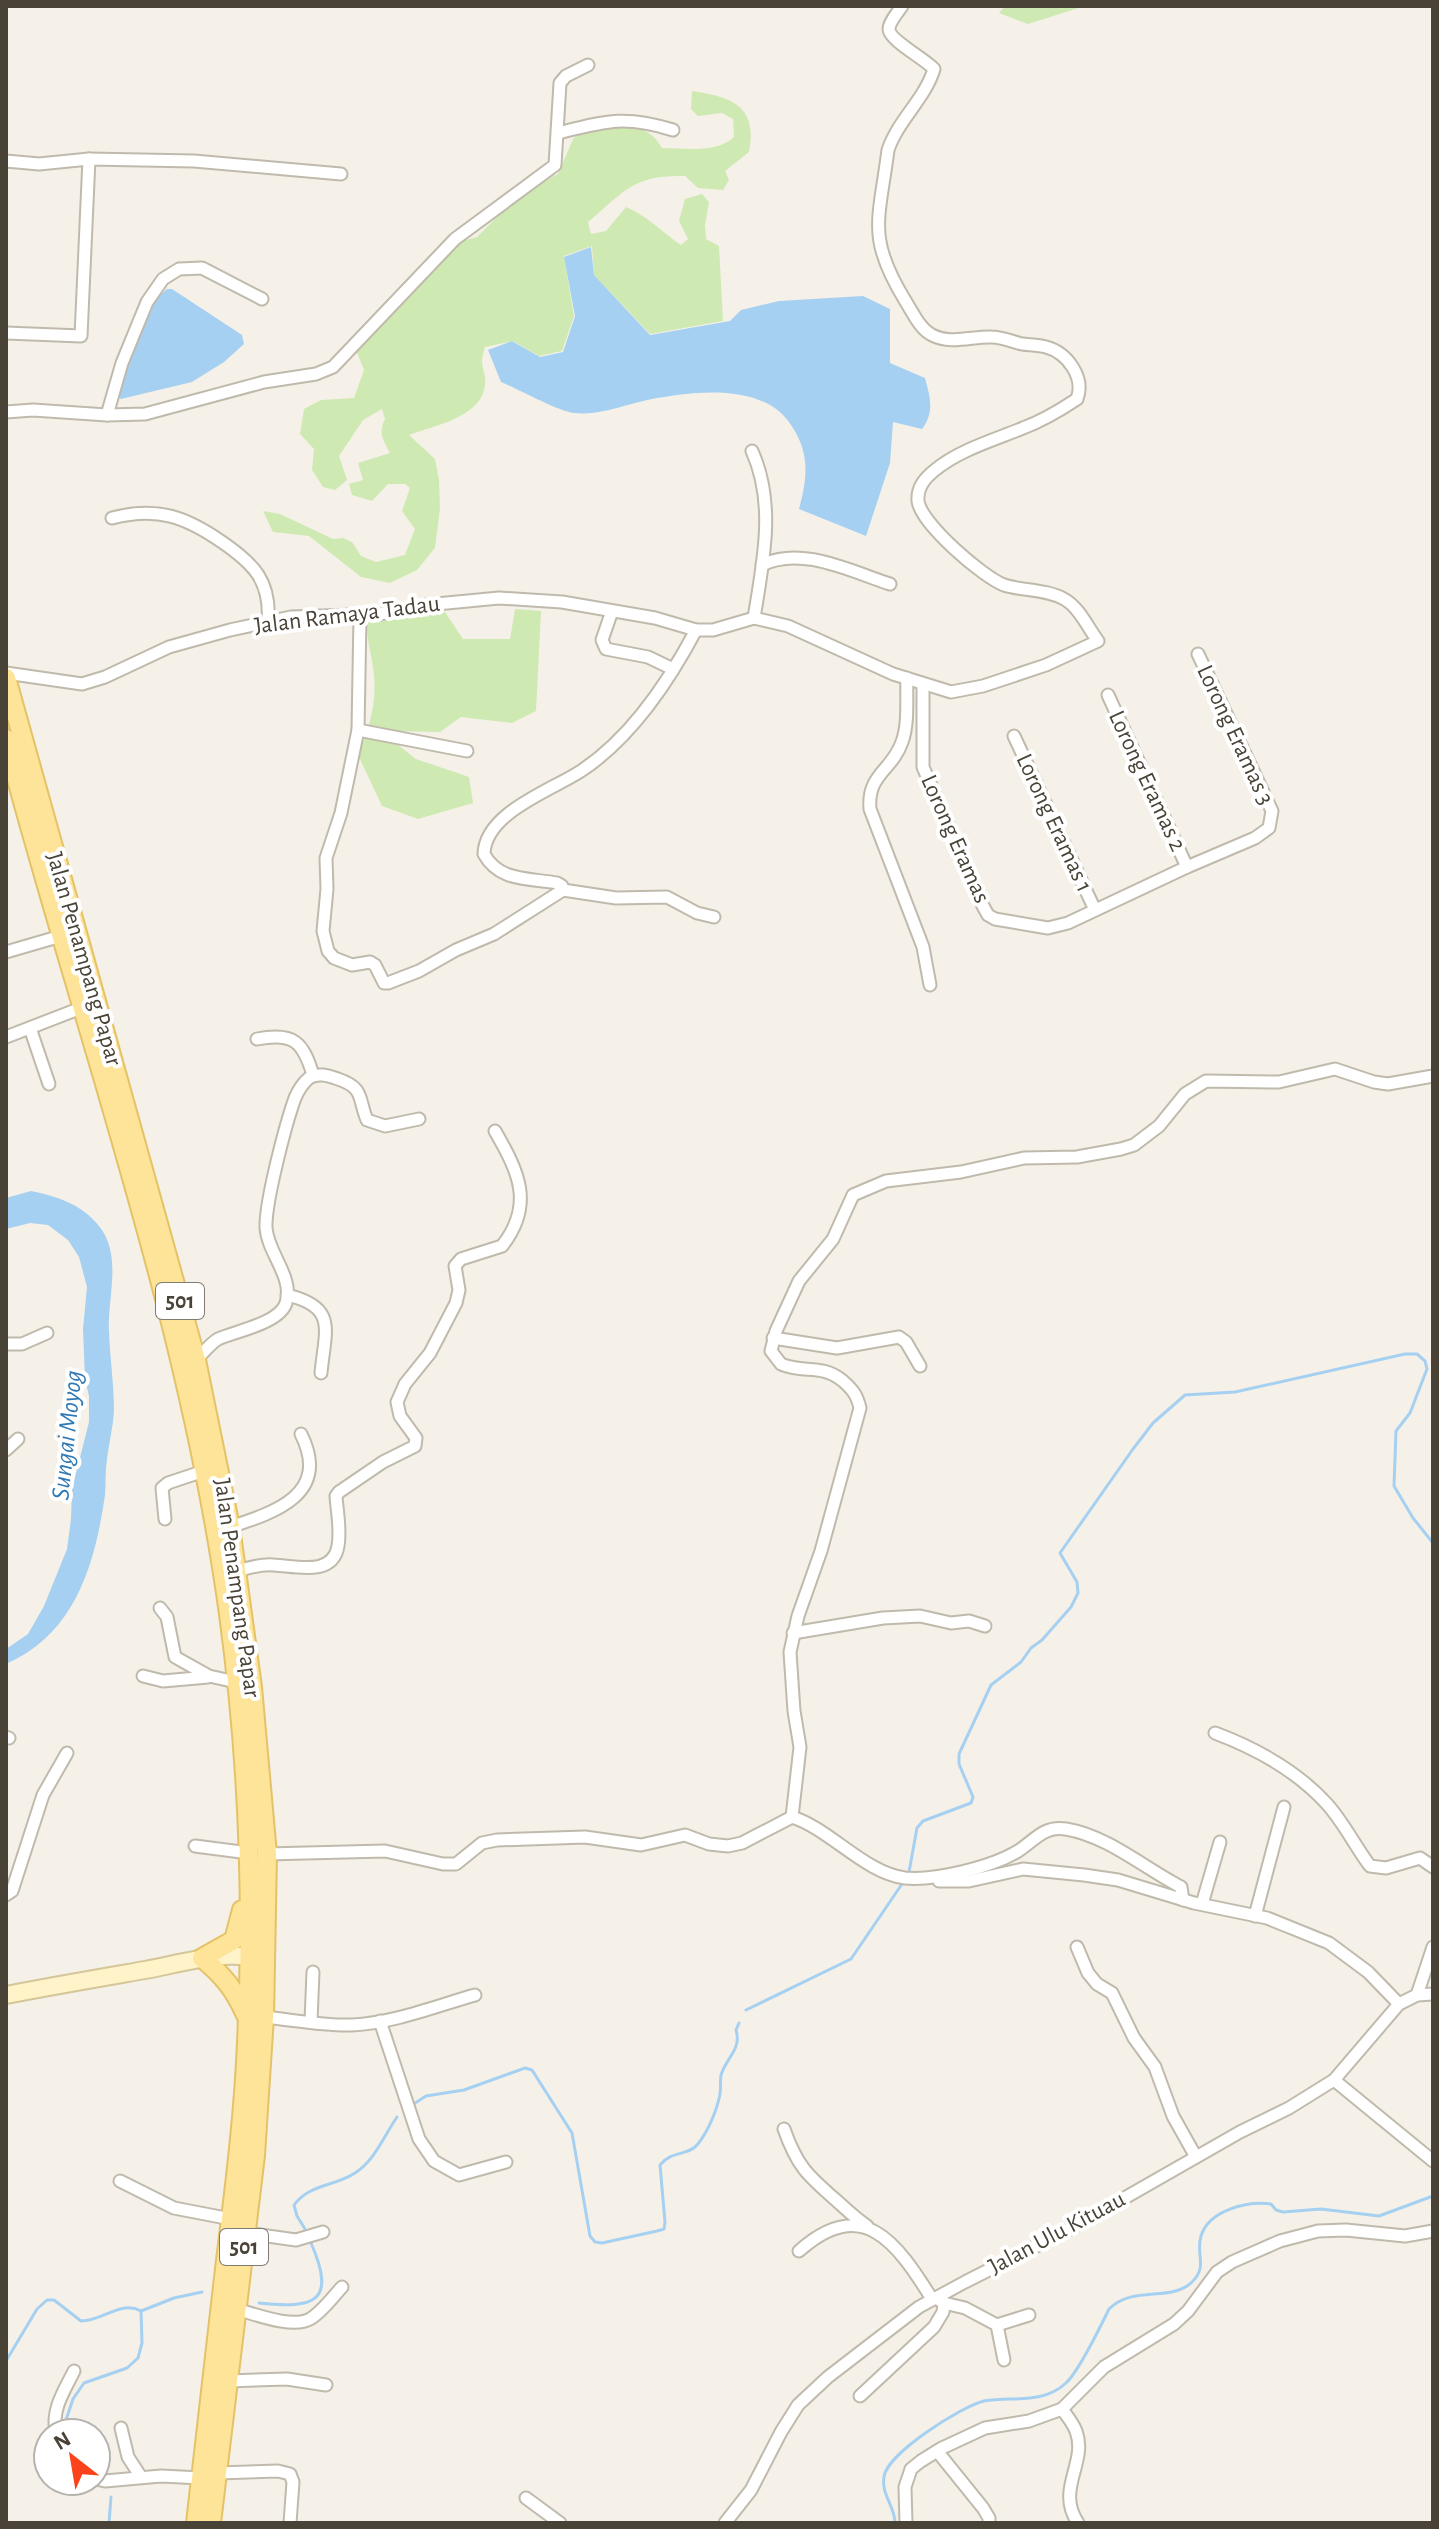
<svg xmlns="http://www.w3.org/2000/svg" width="1439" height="2529" font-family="'Alegreya Sans',sans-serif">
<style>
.green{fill:#cfe9b2}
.water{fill:#a6d0f1}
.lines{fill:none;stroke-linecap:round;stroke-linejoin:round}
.stream{stroke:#a6d0f1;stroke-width:3}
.street-casing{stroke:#c0baac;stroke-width:15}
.secondary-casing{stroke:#d4c699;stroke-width:20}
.primary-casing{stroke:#e4c268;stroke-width:22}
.street{stroke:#fff;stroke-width:11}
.secondary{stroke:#fef3c9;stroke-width:16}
.primary{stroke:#fee499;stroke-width:18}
.labels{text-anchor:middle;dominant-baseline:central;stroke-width:8;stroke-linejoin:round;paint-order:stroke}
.shield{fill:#fff;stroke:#807b73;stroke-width:2}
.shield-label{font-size:22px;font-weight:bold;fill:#494237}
.street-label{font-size:24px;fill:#494237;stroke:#fff}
.water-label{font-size:26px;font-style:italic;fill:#2f79b5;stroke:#fff}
</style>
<rect width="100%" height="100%" fill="#f5f1e9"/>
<g class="green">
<polygon points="1005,6 1085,6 1028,24 999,13"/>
<path d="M692 91C731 97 758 105 749 152L725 171 729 180 723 190 698 188 685 176C633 175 626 190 588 222L591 234 606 231 626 207C645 214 663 233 681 245L688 239 679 221 685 199 702 194 709 202 705 225 706 239 719 246 723 321 650 334 594 275 592 246 564 256 574 316 562 351 539 356 513 341 485 347C478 369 486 367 485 384 483 417 433 426 409 435L435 459 439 480 440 508 435 548 417 570 390 583 361 577 309 536 273 532 263 511 280 514 333 539 343 538 352 542 361 556 376 562 405 555 415 529 402 511 410 488 405 484H388L372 501 352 495 349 484 363 480 358 463 390 453C383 440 378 432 385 419L382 409 363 420 339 456 347 480 335 490 323 487 312 470 314 449 300 434 304 409 321 400 354 398 364 370 356 350 459 242 477 237 522 192 558 174 573 139 580 131C611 127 644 116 662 148 686 148 715 154 734 137L733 119 722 113 698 116 691 109Z"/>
<path d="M515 609 541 611 536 711 512 723 461 717 440 732 393 731V741L416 759 469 777 473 803 418 819 382 806 358 755C370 727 378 699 373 668 371 650 365 635 368 617L445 612 463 639H510Z"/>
</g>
<g class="water">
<path d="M591 247 594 275 650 335 730 321 741 310 779 301 863 296 890 309V363L925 378C930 397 935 412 922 429L893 422 890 463 866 536 799 509C808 476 810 451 789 422 760 383 695 391 652 399 625 404 601 416 574 413 557 411 518 389 501 382L488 350 512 341 540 357 563 352 575 316 564 257Z"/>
<path d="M167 289H172L242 335 244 344 224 362 192 382 121 399 116 395C128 361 137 311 167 289Z"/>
<path d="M31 1191C56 1196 82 1204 99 1226 123 1256 107 1298 109 1332 110 1358 114 1384 114 1411 113 1427 109 1443 107 1459 105 1471 106 1483 105 1495 95 1565 75 1634 6 1664V1649L28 1634 44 1606 67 1549 71 1519 72 1489 89 1422V1396L85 1379 83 1329 87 1287 79 1257 68 1240 48 1225 30 1223 6 1229V1198Z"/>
</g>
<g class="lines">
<g class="stream">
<polyline points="909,1872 917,1828 923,1821 971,1803 973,1797 959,1764 959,1754 991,1685 1021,1662 1031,1648 1042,1640 1071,1607 1078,1593 1077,1582 1060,1553 1133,1449 1153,1423 1185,1395 1235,1392 1405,1354 1417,1354 1425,1361 1427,1369 1410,1413 1396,1431 1394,1486 1413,1518 1433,1543"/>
<polyline points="746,2010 851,1959 902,1884"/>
<path d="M412 2105 426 2096 464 2090 525 2068 532 2070 572 2133 590 2236 595 2242 602 2243 657 2231 664 2229 665 2222 660 2165C672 2150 688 2156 697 2145 708 2132 717 2110 720 2094 721 2088 720 2081 721 2075 726 2058 742 2049 736 2030L739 2023"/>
<path d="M305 2229 297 2216 294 2205C309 2184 336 2186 355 2173 375 2160 384 2136 397 2117"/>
<path d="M259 2303C315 2309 337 2302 311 2243"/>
<polyline points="141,2311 174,2298 202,2292"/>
<path d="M6 2361 37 2309 47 2300H54L81 2321C104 2321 120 2300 141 2311L142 2343 138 2358 127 2368 84 2383 73 2399 65 2423 68 2433"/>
<polyline points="96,2466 109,2476"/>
<polyline points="109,2523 111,2497"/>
<path d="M895 2523C895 2506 881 2495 884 2477 886 2454 962 2406 984 2401 1013 2396 1042 2405 1066 2383 1080 2370 1100 2327 1109 2309 1133 2285 1170 2302 1191 2283 1209 2266 1195 2255 1201 2236 1209 2210 1247 2201 1271 2204L1276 2210 1283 2212 1321 2209 1379 2216 1433 2196"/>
</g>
<defs>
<g id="street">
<path d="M558 133C606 121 625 115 673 130"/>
<polyline points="6,161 39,164 89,159 194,161 341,174"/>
<polyline points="6,333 81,336 89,159"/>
<polyline points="6,412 33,410 107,415 122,363 147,302 163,279 179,269 202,268 262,299"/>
<polyline points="107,415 145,414 264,382 316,374 333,367 455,239 555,165 560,83 566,76 588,65"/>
<path d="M752 451C776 504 763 562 754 618"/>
<path d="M112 518C157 506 186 517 222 542 254 564 271 581 268 622"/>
<path d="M762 565C801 545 852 572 890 584"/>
<polyline points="612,611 602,640 606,649 648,657 673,669"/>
<path d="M360 616 358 730 341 813 326 858 327 889 323 931 328 951 334 958 352 965 370 962 375 965 384 983H388L419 971 456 950 494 934 563 890 562 886 557 883C530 878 499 882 484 854 485 813 550 791 581 771 631 738 669 681 696 630"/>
<path d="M6 673 82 684 105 677 169 647 230 630 291 617 380 614 426 605 499 598 562 602 655 618 696 630H713L754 618 788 626 893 674 951 692 983 686 1046 665 1098 641C1088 628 1079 607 1064 599 1046 589 1023 591 1004 585 983 577 921 524 918 501 917 487 925 478 935 470 959 450 994 440 1023 428 1042 421 1059 411 1077 399 1085 378 1068 353 1046 347 1039 345 1030 345 1022 344 1013 342 1002 337 992 337 973 336 951 345 932 335 920 329 913 313 906 302 866 237 879 221 888 150 898 120 925 99 934 69 925 59 889 40 889 29 889 22 898 12 902 6"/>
<path d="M907 678C906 699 909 723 902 742 892 771 867 774 870 809L923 947 930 985"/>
<polyline points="923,684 923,767 983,906 988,915 995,919 1048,928 1068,923 1187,867 1255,838 1269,828 1272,811 1198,654"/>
<polyline points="1108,695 1187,867"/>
<polyline points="358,730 467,751"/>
<polyline points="1014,736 1095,910"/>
<polyline points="563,890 616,898 667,897 697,913 714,917"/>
<polyline points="6,952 61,936"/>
<polyline points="30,1028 49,1084"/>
<polyline points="6,1037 81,1008"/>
<path d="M257 1039C294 1032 303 1042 313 1075"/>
<path d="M287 1295C338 1307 325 1330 321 1373"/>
<polyline points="773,1338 837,1348 899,1337 906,1342 920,1366"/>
<polyline points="6,1344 22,1344 47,1333"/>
<path d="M196 1360C203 1353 210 1344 218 1339 236 1331 280 1323 286 1303 294 1277 268 1254 266 1228 265 1202 286 1123 295 1098 298 1091 303 1083 309 1078 318 1072 329 1076 338 1079 365 1088 358 1099 367 1120L385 1126 419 1119"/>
<polyline points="6,1450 18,1439"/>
<polyline points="165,1519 162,1488 168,1483 204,1471"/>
<path d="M230 1527C276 1512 331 1494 301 1434"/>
<path d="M238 1571C250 1567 262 1564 274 1565 295 1566 333 1577 338 1546 341 1529 337 1512 336 1496L339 1492 383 1462 415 1446 416 1438 400 1416 397 1402 405 1384 430 1353 456 1303 459 1290 455 1266 461 1259 502 1246C535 1204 518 1171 495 1131"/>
<polyline points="160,1608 167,1617 175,1657 209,1676 236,1682"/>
<polyline points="793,1633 883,1618 920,1616 951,1623 969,1621 985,1626"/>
<polyline points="143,1676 163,1681 208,1677"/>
<path d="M1215 1733C1255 1748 1297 1771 1327 1804 1344 1823 1355 1846 1370 1866L1386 1868 1420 1858 1433 1867"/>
<polyline points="6,1737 9,1738"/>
<path d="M792 1817 800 1747 794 1711 790 1652 798 1616 821 1551 860 1408C857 1395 853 1390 843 1381 821 1363 804 1374 781 1364L771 1351 776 1331 799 1281 833 1239 853 1195 886 1181 961 1172 1024 1158 1077 1157 1121 1149 1134 1145 1159 1126 1185 1094 1206 1081 1279 1082 1335 1069 1374 1082 1388 1084 1433 1076"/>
<polyline points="195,1846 249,1853"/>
<path d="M267 1854 385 1851 443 1864H456L482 1843 497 1840 585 1837 641 1845 685 1835 709 1844 728 1846 742 1843 792 1817C830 1829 865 1873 905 1878 935 1881 992 1867 1018 1851 1034 1841 1044 1825 1066 1829 1108 1836 1144 1868 1181 1887L1183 1900"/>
<polyline points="939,1881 969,1881 1023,1869 1084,1875 1118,1880 1194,1903 1267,1918 1329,1943 1368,1972 1399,2004"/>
<polyline points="6,1895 12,1891 43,1795 67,1753"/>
<polyline points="1202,1904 1220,1842"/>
<polyline points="1255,1916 1284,1807"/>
<polyline points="1077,1947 1088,1973 1097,1984 1112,1993 1134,2038 1155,2067 1173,2116 1196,2157"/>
<polyline points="1417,1995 1433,1947"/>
<path d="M264 2017C294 2020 323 2026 352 2025 394 2023 436 2006 475 1995"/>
<polyline points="311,2021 313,1972"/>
<polyline points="380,2021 419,2139 434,2161 459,2175 506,2162"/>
<polyline points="1334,2080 1433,2161"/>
<path d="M784 2129C797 2166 807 2175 837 2201 847 2210 855 2218 867 2226"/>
<polyline points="120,2181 174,2208 231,2219"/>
<polyline points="246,2233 296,2240 323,2232"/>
<path d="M799 2251C863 2194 897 2243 932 2299"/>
<polyline points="939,2300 944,2303 965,2308 997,2325 1004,2360"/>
<path d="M236 2309C255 2314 292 2329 310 2319 322 2312 332 2298 342 2287"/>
<polyline points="997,2325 1029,2315"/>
<polyline points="228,2381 287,2379 326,2385"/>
<polyline points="860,2396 934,2327 943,2312 944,2303"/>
<path d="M1062 2409C1067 2416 1073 2423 1076 2431 1088 2463 1055 2489 1078 2523"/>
<polyline points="121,2428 128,2457 141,2477"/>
<path d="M56 2433C51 2410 64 2391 74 2371"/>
<polyline points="937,2451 983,2508 989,2518 989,2523"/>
<polyline points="217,2473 278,2471 290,2474 293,2482 290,2523"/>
<polyline points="96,2479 105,2481 161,2476 201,2478"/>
<polyline points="526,2498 560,2523"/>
<polyline points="725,2523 751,2490 781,2432 798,2405 828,2377 919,2307 965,2282 1072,2228 1240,2132 1289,2108 1334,2080 1399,2004 1417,1995 1433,1994"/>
<polyline points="906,2523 905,2487 911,2469 921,2461 942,2448 985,2428 1029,2421 1062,2409 1104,2367 1174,2324 1188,2311 1217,2272 1232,2262 1280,2241 1318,2231 1346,2230 1405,2236 1433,2231"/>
</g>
<path id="secondary" d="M6 1995C52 1986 99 1978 145 1970 176 1965 231 1947 260 1961"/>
<g id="primary">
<polyline points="6,678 196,1360 230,1527 252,1687 267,1854 264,2017 255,2155 211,2523"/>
<path d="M6 739C83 1030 188 1315 229 1614 248 1755 254 1900 247 2042 244 2118 234 2194 225 2269 215 2354 206 2438 196 2523"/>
<path d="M242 1910 234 1940 202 1958C223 1975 235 1990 246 2015"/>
</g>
</defs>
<use href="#street" class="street-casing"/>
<use href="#secondary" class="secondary-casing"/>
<use href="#primary" class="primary-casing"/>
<use href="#street" class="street"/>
<use href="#secondary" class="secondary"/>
<use href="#primary" class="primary"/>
</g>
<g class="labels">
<g class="shield">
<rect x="156" y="1283" width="48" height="36" rx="6"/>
<rect x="220" y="2229" width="48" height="36" rx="6"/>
</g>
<g class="shield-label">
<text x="180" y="1301">501</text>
<text x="244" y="2247">501</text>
</g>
<g class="street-label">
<text transform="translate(347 615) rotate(-7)">Jalan Ramaya Tadau</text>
<text transform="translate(1235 735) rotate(65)">Lorong Eramas 3</text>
<text transform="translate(1147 781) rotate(65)">Lorong Eramas 2</text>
<text transform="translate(1054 823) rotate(65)">Lorong Eramas 1</text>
<text transform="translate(955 839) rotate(66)">Lorong Eramas</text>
<text transform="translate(84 959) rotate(74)">Jalan Penampang Papar</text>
<text transform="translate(237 1588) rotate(82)">Jalan Penampang Papar</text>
<text transform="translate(1057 2233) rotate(-28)">Jalan Ulu Kituau</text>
</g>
<g class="water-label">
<text transform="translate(67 1435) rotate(-84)">Sungai Moyog</text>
</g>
</g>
<rect width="1439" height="2529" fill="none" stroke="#494237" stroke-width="16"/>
<g transform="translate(72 2457) rotate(329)"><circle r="38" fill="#ffffff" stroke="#b6b3af" stroke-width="2"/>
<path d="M0-6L14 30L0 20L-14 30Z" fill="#fa421b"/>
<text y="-12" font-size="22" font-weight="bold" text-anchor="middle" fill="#494237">N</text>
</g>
</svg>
